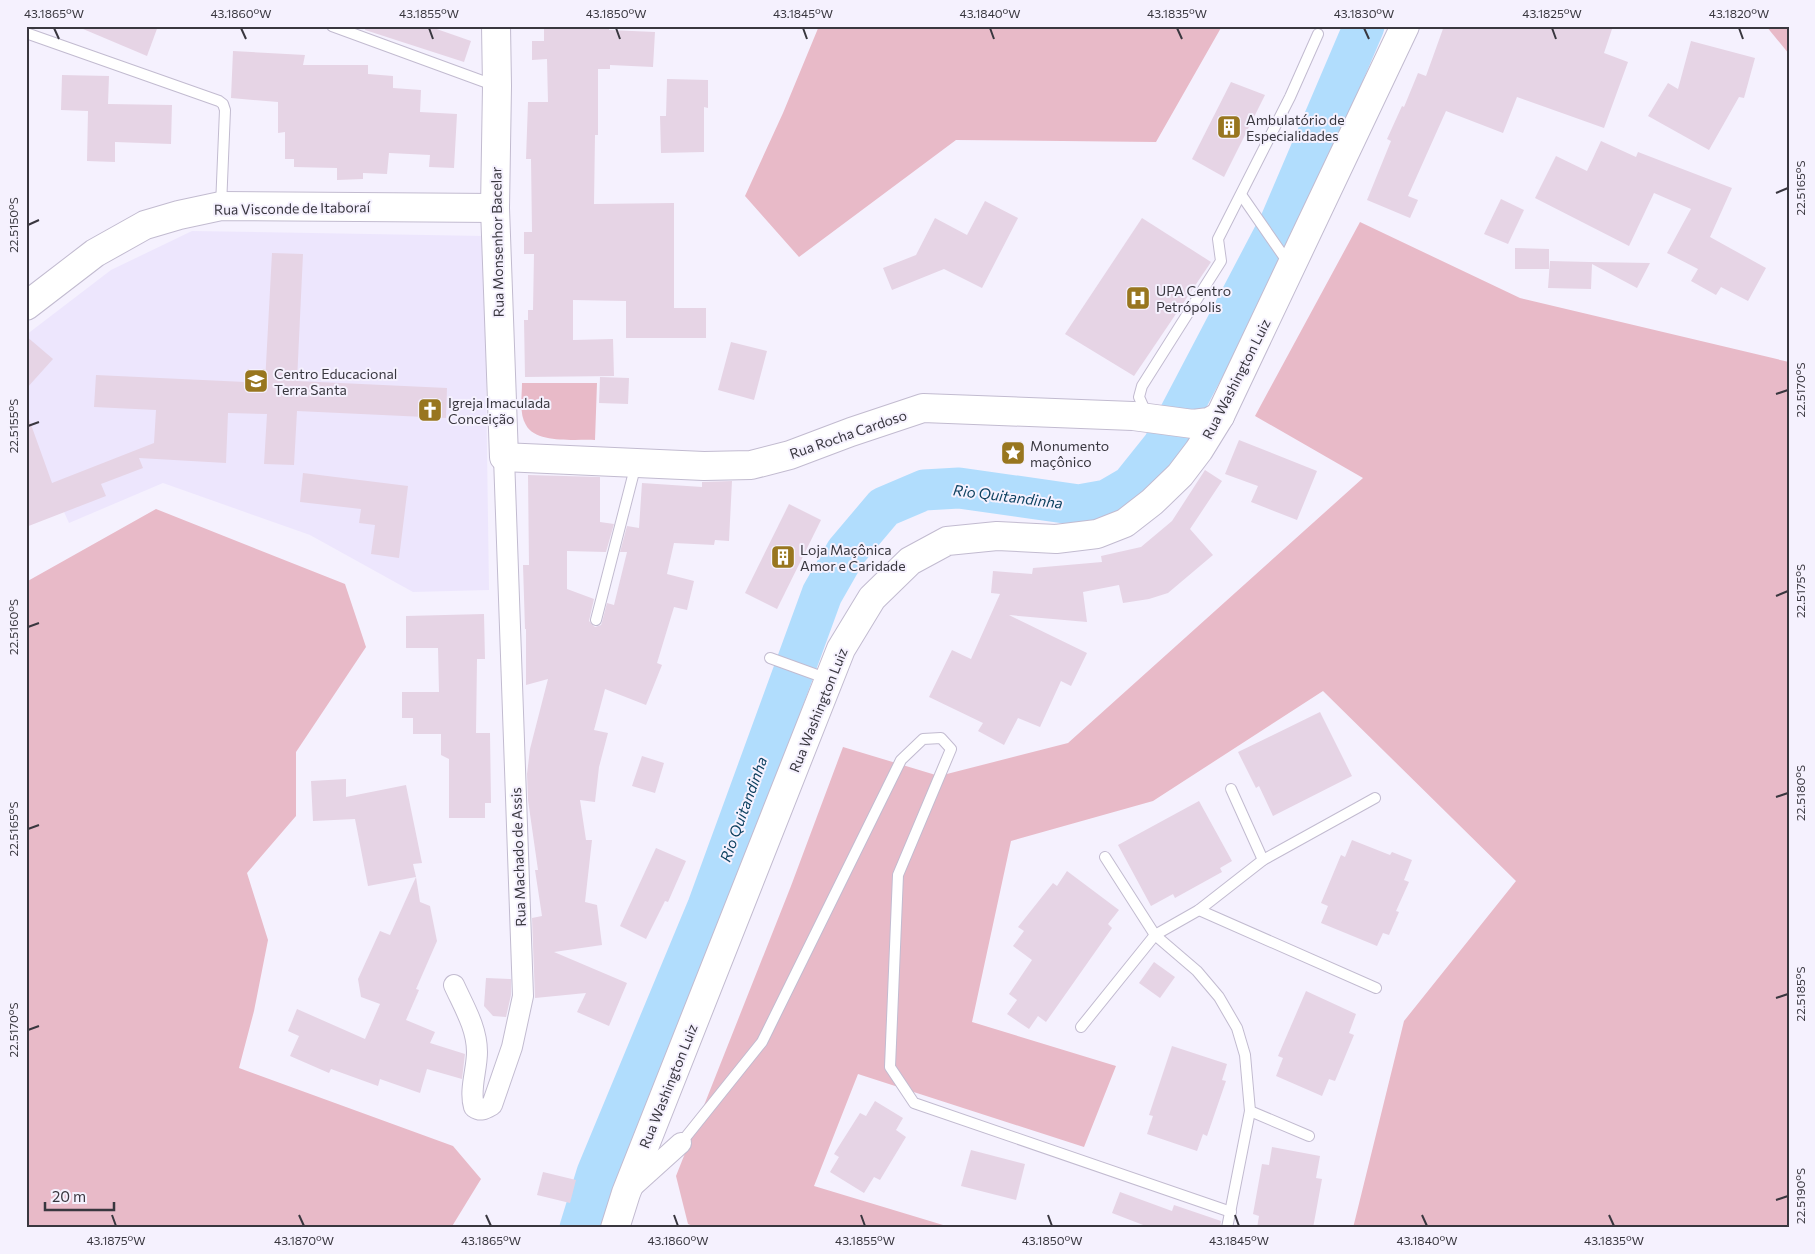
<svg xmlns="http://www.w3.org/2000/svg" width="1815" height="1254" font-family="Commissioner,sans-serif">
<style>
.built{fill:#ede6fd}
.green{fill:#e8bac8}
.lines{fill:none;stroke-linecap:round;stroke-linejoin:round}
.river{stroke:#b1ddfd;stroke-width:41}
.building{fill:#e6d4e5}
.lane-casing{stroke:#c2bbd0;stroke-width:12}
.street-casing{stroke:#c2bbd0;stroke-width:22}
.secondary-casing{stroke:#c2bbd0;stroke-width:30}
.lane{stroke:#fff;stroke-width:10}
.street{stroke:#fff;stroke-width:20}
.secondary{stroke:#fff;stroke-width:28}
.ticks{fill:none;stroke:#39373f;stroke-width:2}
.labels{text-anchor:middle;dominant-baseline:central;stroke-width:4;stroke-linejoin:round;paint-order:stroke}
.poi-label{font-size:14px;fill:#39373f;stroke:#f5f1fe;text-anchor:start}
.street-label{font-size:14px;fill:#39373f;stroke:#f5f1fe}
.water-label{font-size:15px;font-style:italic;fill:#0d4160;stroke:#f5f1fe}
.neatline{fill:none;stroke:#39373f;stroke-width:2}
.ticks-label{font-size:12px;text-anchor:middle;fill:#39373f}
</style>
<rect width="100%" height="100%" fill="#f5f1fe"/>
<polygon class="built" points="192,231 484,236 489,590 413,592 310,535 163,483 69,523 26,428 26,335 111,270"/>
<g class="green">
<polygon points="819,26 1222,26 1156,142 956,140 799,257 745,196 783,113"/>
<polygon points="1766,26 1789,26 1789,54"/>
<polygon points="1360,222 1520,298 1789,362 1789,1228 1353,1228 1404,1021 1516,881 1323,691 1153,801 1011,841 972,1022 1116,1066 1084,1147 858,1074 814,1186 953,1228 698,1228 688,1224 676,1176 791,886 843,747 939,776 1068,743 1363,478 1255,416"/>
<path d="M522 383H597L595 440C575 439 536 444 526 425 519 414 522 396 522 383Z"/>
<polygon points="156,509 345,584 366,647 296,752 296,816 247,873 268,940 254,1011 239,1068 453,1146 481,1179 451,1228 26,1228 26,582"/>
</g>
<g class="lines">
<polyline class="river" points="580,1228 597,1173 708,906 822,594 846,552 884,507 924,490 959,488 1079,505 1107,500 1131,486 1163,446 1280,223 1364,26"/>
</g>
<g class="building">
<polygon points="76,26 158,26 147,56"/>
<polygon points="366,26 428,26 471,41 464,62 365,30"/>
<polygon points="609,26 609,30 655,32 653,67 610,65 610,69 598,69 598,135 595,135 594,204 674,203 674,308 706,308 706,338 626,338 626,301 573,300 573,340 613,339 614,376 525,377 524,320 528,320 528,310 533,310 534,254 524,254 524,232 532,232 531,159 526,159 528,102 548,102 547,59 532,60 532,41 544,41 544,27"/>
<polygon points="1444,26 1613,26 1604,53 1628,62 1604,128 1517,97 1503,133 1446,111 1408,196 1418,200 1410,218 1367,200 1391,141 1387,139 1402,106 1404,107 1418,73 1426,76"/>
<polygon points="1691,41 1755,58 1744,98 1739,97 1709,150 1648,116 1668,83 1678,89"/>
<polygon points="233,51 305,55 303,65 368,65 368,74 393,76 393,88 421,90 420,112 457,114 454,168 429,167 430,155 389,153 387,174 363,173 363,179 337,180 337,168 294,167 294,159 285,159 285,132 278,133 278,102 231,98"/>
<polygon points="62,75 109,76 108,104 172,105 171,144 115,142 115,162 87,161 88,111 61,110"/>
<polygon points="667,79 708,80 708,108 704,107 704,152 661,153 660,116 666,116"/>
<polygon points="1231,82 1265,95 1224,177 1192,159"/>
<polygon points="1601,141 1636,157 1638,152 1732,188 1710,237 1766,268 1748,301 1721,287 1716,295 1691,281 1698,269 1667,253 1691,209 1654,193 1629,246 1535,198 1556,156 1587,171"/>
<polygon points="1501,199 1524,210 1508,244 1484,234"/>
<polygon points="985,201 1018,218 982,288 944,269 892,290 883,268 916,255 935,218 967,235"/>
<polygon points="1142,218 1211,262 1134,376 1065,334"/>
<polygon points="1515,248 1549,249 1549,269 1515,269"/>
<polygon points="272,253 303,254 297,381 447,388 446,418 297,411 294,465 264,464 267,414 228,413 226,463 139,458 143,468 101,484 106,496 26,527 26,419 29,419 52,483 154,443 156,410 94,407 96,375 265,383"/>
<polygon points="1550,261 1589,262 1650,263 1637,288 1592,264 1591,289 1548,288"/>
<polygon points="26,336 53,359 26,389"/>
<polygon points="731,342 767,351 754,400 718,390"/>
<polygon points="600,377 629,378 628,404 599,403"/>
<polygon points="1239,440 1317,471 1297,520 1251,502 1258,486 1225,474"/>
<polygon points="1205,470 1222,481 1190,529 1213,555 1168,593 1149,599 1123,603 1119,585 1083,592 1087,622 1009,615 1087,653 1071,686 1061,681 1040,727 1018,718 1004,745 978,731 983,723 929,697 952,650 971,659 1000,594 991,593 993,571 1032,574 1033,568 1102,562 1101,556 1141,547 1172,521"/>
<polygon points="303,473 408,486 399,558 371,554 375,525 359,523 361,509 300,502"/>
<polygon points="528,475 600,477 600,522 614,524 606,552 567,551 567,589 594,599 589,621 595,627 601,625 602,622 607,603 614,605 627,552 620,552 627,526 639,528 642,483 702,487 702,482 732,481 729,541 715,540 714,545 674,543 667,574 694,581 687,610 674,607 657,663 662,665 646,705 605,689 594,730 608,733 599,767 595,802 580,800 586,840 592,840 585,902 597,905 602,945 554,952 627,983 609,1026 577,1012 586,993 535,998 532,918 542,916 535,870 538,870 528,800 527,774 530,749 548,679 526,685 526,629 525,629 523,565 529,565"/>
<polygon points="789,504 821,520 777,609 745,593"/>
<polygon points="484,614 485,659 477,659 476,733 490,733 491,803 485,803 485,818 449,818 449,759 441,755 441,734 413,734 413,718 402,718 402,692 439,692 438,648 406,648 406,616"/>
<polygon points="1320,712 1352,776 1273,816 1259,786 1256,788 1238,752"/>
<polygon points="642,756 664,763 655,793 632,786"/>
<polygon points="346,779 346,797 406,785 422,863 413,864 416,877 368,886 355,819 313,821 311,781"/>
<polygon points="1199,801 1232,861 1220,868 1222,872 1193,888 1175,898 1173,894 1151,906 1118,845"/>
<polygon points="1352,840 1390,855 1392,852 1412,860 1404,880 1409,882 1396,911 1399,912 1389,935 1383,933 1377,946 1321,923 1328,906 1321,903 1341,855 1345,857"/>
<polygon points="656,848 686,861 668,902 665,901 646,939 620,926"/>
<polygon points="1067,871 1119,910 1108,924 1112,928 1046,1022 1038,1016 1029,1029 1007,1014 1017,1000 1009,994 1032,960 1013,946 1024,931 1018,927 1053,883 1057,886"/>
<polygon points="416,877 420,902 430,906 437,941 416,989 419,990 406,1020 435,1032 430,1043 465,1054 462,1079 427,1069 420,1093 380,1079 378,1086 331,1069 329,1073 290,1056 299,1036 288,1031 297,1009 365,1039 380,1004 361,997 358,979 380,931 390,935"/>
<polygon points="1154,962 1175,977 1160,998 1139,983"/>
<polygon points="486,978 511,979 511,995 506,1017 493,1016 484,1006"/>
<polygon points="1306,991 1356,1014 1349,1033 1354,1035 1335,1081 1329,1079 1322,1096 1276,1076 1283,1058 1278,1056"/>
<polygon points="1172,1046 1227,1064 1222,1080 1226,1081 1207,1136 1203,1134 1197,1151 1147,1134 1153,1116 1149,1115"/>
<polygon points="875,1101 903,1118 896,1130 906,1137 880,1180 874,1177 864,1193 830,1172 839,1157 834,1154 860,1113 866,1116"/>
<polygon points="1272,1147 1320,1156 1316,1178 1322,1179 1313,1228 1257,1228 1259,1216 1253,1214 1262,1164 1269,1165"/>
<polygon points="971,1150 1025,1164 1016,1200 961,1186"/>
<polygon points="543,1172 576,1180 570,1203 537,1195"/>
<polygon points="1120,1192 1172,1211 1174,1205 1221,1221 1220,1228 1151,1228 1112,1213"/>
</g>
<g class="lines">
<defs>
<g id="lane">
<polyline points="332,26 496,86"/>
<polyline points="26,33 219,101 223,104 225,110 221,206"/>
<polyline points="1242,196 1289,264"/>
<polyline points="1147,415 1139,397 1142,386 1221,261 1218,239 1290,97 1318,34"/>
<polyline points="596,620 636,464"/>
<polyline points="770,658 828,679"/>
<polyline points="1231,789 1263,860"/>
<polyline points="1105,857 1155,935 1197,971 1219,997 1237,1028 1245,1055 1250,1111 1227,1228"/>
<polyline points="1199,910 1376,988"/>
<polyline points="1081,1027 1155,935 1199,910 1263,860 1375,798"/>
<polyline points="1250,1111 1309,1136"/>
<polyline points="681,1143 762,1042 901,760 923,739 941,738 951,749 898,875 890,1067 914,1103 1231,1212"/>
</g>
<g id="street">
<path d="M454 985C464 1007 477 1028 477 1052 477 1070 469 1090 474 1107 481 1112 485 1109 492 1105L512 1047 523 996 504 457"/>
<polyline points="630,1189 681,1143"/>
</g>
<g id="secondary">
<polyline points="496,26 497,86 495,208 504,457 704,466 751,465 790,455 851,432 923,408 1133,416 1193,424 1209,422 1220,416"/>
<polyline points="26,306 95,253 145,225 179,215 221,206 495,208"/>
<polyline points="615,1228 626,1193 841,649 872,598 910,561 947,541 997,536 1056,539 1097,534 1125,523 1152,502 1180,475 1199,450 1220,416 1405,26"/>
</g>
</defs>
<use href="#lane" class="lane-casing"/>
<use href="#street" class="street-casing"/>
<use href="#secondary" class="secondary-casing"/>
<use href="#lane" class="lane"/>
<use href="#street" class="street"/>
<use href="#secondary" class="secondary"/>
</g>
<path class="ticks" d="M54 28 59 39M241 28 246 39M429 28 433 39M616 28 620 39M803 28 807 39M990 28 994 39M1177 28 1182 39M1364 28 1369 39M1552 28 1556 39M1739 28 1743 39M1776 193 1788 188M28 225 39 220M1776 394 1788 390M28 426 39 422M1776 596 1788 591M28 627 39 623M1776 797 1788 793M28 829 39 825M1776 998 1788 994M28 1030 39 1026M1776 1200 1788 1196M112 1215 116 1226M299 1215 304 1226M486 1215 491 1226M674 1215 678 1226M861 1215 865 1226M1048 1215 1052 1226M1235 1215 1239 1226M1422 1215 1427 1226M1609 1215 1614 1226"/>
<defs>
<symbol id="building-square" viewBox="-11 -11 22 22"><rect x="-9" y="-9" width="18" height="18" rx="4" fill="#98761f" stroke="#f5f1fe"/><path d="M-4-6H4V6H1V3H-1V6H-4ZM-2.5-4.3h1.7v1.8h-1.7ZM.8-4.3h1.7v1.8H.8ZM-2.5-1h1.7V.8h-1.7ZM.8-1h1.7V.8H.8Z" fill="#fff"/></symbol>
<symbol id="hospital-square" viewBox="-11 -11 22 22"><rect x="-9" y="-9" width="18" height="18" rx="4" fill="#98761f" stroke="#f5f1fe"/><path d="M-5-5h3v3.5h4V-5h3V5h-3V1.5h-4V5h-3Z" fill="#fff"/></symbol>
<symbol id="school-square" viewBox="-11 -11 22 22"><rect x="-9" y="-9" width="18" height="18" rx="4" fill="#98761f" stroke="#f5f1fe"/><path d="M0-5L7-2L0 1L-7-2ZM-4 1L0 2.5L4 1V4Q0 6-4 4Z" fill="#fff"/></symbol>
<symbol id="church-square" viewBox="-11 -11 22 22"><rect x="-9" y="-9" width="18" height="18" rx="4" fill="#98761f" stroke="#f5f1fe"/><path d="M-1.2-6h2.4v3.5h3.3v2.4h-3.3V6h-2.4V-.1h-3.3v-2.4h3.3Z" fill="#fff"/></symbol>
<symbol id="sight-square" viewBox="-11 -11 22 22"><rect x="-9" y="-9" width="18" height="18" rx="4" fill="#98761f" stroke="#f5f1fe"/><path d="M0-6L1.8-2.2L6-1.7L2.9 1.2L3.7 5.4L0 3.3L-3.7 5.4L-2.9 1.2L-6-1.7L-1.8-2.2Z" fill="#fff"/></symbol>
</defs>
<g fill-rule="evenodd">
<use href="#building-square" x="1215" y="113" width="28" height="28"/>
<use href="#hospital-square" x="1124" y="284" width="28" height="28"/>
<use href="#school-square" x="242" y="367" width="28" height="28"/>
<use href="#church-square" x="416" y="396" width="28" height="28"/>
<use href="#sight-square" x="999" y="439" width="28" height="28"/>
<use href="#building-square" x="769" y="543" width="28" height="28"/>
</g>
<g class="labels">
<g class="poi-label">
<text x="1246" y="119">Ambulatório de<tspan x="1246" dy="16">Especialidades</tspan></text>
<text x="1156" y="290">UPA Centro<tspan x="1156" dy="16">Petrópolis</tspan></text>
<text x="274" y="373">Centro Educacional<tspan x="274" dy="16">Terra Santa</tspan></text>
<text x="448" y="402">Igreja Imaculada<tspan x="448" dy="16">Conceição</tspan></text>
<text x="1030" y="445">Monumento<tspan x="1030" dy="16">maçônico</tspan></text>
<text x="800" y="549">Loja Maçônica<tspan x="800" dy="16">Amor e Caridade</tspan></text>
</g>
<g class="street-label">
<text transform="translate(292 208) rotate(-1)">Rua Visconde de Itaboraí</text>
<text transform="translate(497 242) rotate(-91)">Rua Monsenhor Bacelar</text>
<text transform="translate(1236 379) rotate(-63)">Rua Washington Luiz</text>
<text transform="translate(848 434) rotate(-19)">Rua Rocha Cardoso</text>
<text transform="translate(818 710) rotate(-68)">Rua Washington Luiz</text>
<text transform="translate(518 857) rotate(-92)">Rua Machado de Assis</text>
<text transform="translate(668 1086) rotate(-68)">Rua Washington Luiz</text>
</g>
<g class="water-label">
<text transform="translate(1008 496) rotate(7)">Rio Quitandinha</text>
<text transform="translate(743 809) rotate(-70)">Rio Quitandinha</text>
</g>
</g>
<rect width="1815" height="1254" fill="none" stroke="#f5f1fe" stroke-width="55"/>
<path d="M45 1202v8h69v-8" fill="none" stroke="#39373f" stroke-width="2.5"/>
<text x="52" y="1202" font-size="15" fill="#39373f" stroke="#f5f1fe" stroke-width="4" paint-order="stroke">20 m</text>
<rect x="28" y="28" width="1760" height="1198" class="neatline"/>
<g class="ticks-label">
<text x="54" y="18">43.1865°W</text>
<text x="241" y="18">43.1860°W</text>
<text x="429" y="18">43.1855°W</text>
<text x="616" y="18">43.1850°W</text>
<text x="803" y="18">43.1845°W</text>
<text x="990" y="18">43.1840°W</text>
<text x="1177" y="18">43.1835°W</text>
<text x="1364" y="18">43.1830°W</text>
<text x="1552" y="18">43.1825°W</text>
<text x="1739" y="18">43.1820°W</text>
<text transform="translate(1801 188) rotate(-90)" y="4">22.5165°S</text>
<text transform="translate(14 225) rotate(-90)" y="4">22.5150°S</text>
<text transform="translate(1801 390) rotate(-90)" y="4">22.5170°S</text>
<text transform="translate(14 426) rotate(-90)" y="4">22.5155°S</text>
<text transform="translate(1801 591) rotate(-90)" y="4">22.5175°S</text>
<text transform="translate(14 627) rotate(-90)" y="4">22.5160°S</text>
<text transform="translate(1801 793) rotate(-90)" y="4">22.5180°S</text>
<text transform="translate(14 829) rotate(-90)" y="4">22.5165°S</text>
<text transform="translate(1801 994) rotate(-90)" y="4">22.5185°S</text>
<text transform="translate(14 1030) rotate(-90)" y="4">22.5170°S</text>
<text transform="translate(1801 1196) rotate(-90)" y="4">22.5190°S</text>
<text x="116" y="1245">43.1875°W</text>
<text x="304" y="1245">43.1870°W</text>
<text x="491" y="1245">43.1865°W</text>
<text x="678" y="1245">43.1860°W</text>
<text x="865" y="1245">43.1855°W</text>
<text x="1052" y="1245">43.1850°W</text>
<text x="1239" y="1245">43.1845°W</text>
<text x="1427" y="1245">43.1840°W</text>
<text x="1614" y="1245">43.1835°W</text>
</g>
</svg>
